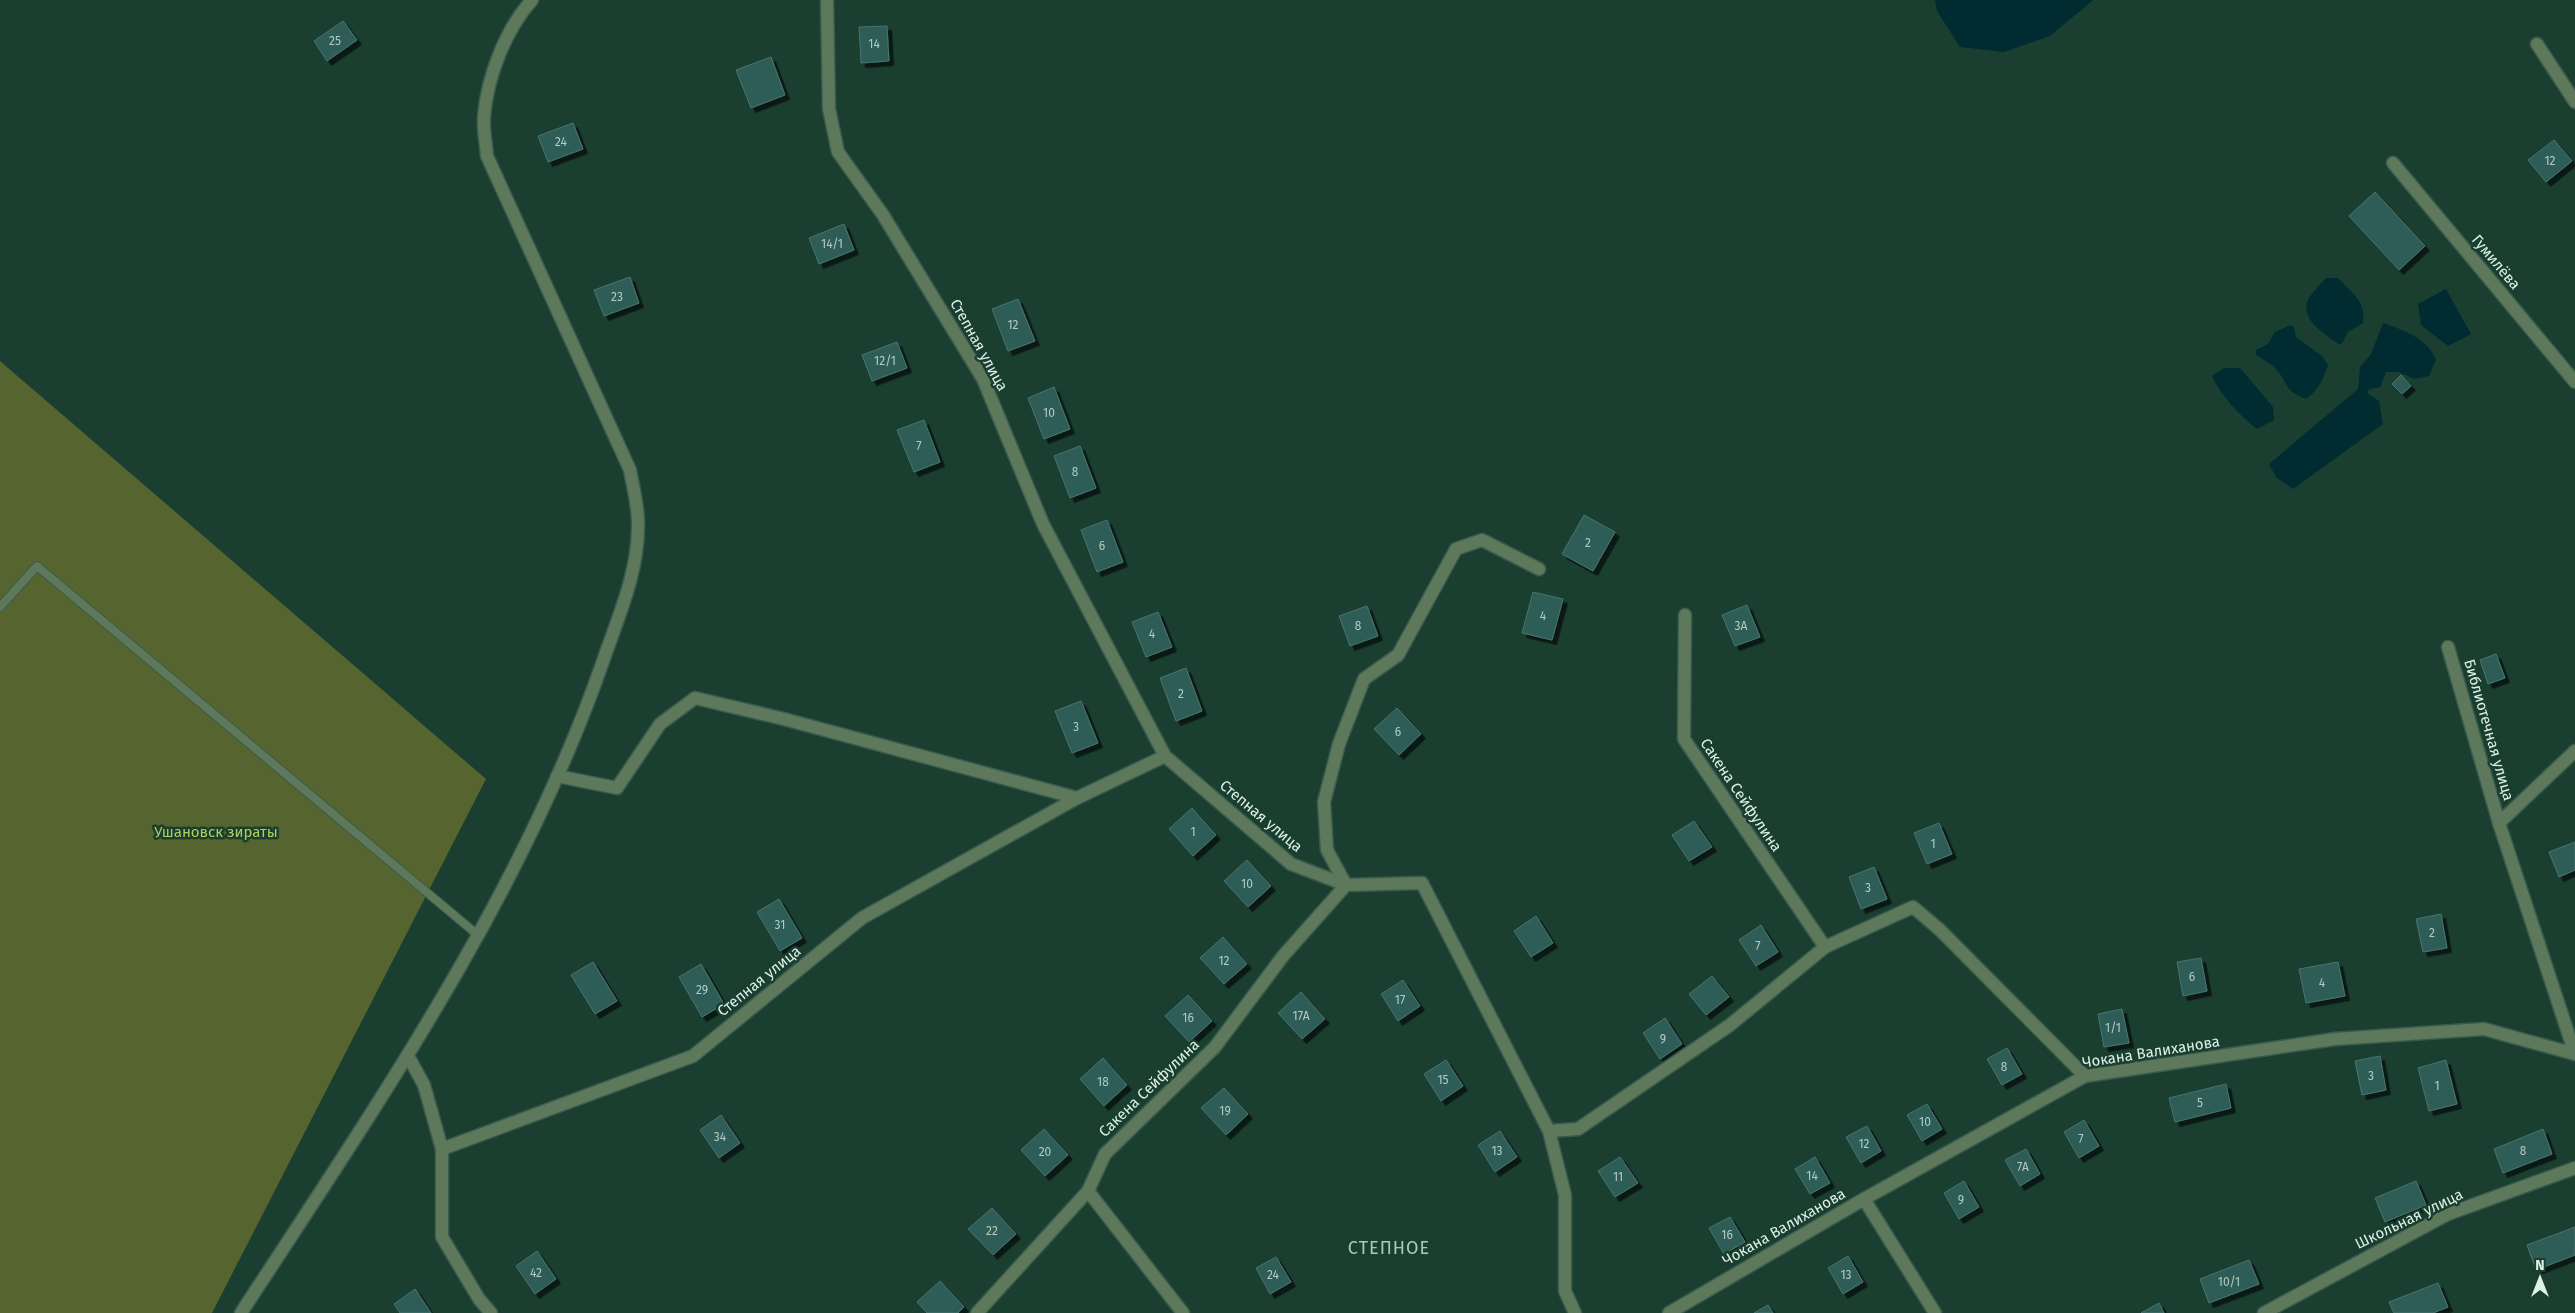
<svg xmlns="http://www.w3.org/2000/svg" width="2575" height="1313" font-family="'Fira Sans',sans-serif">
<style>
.green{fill:#56642f}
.water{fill:#002c31}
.building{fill:#2f5b56;stroke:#497570;filter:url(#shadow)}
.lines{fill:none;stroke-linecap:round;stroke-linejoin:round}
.service-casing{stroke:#395b4c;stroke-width:10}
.minor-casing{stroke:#395b4c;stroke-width:15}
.service{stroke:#5d785b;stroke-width:8}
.minor{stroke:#5d785b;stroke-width:12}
.labels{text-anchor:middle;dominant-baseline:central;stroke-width:5;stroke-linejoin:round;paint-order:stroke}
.number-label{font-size:12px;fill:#b2ccc3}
.street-label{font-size:15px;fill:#ddf1e7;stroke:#1a3e2f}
.park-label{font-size:15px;fill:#b2cf59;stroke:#1a3e2f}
.quarter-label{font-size:18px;letter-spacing:1px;fill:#a4ccb9;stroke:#1a3e2f}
</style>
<defs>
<filter id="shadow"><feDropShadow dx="4.5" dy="4.5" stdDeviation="0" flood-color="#0009"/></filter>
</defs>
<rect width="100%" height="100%" fill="#1a3e2f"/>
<polygon class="green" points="0,361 486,779 212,1313 0,1313"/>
<g class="water">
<polygon points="1935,0 2093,0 2050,36 2004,52 1960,47 1937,11"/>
<path d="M2326 278H2338C2351 292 2367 302 2363 323L2348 332 2341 345C2327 337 2299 319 2308 300 2312 292 2320 285 2326 278Z"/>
<polygon points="2446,289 2471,334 2448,346 2421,325 2418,304"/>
<path d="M2383 323C2404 330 2428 339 2436 360L2429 376 2414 379 2399 372H2386L2380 387 2369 389 2367 393 2379 401 2383 424 2293 489 2276 477 2269 464 2358 389 2360 367 2371 354Z"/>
<path d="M2290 325 2294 327 2296 337 2322 356 2328 365C2323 379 2318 391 2306 399 2283 390 2289 384 2276 369 2271 363 2262 359 2256 355V350L2268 344 2275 332Z"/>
<path d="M2224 368H2240L2273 407 2274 420 2257 429C2239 415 2222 397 2212 376Z"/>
</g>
<g class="building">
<polygon points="343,21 357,40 327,61 314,41"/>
<polygon points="887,26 889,61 861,63 859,27"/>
<polygon points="771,57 785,95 751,108 736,70"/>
<polygon points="573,123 583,149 548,162 538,136"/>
<polygon points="2554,140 2572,161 2546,182 2528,160"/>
<polygon points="2375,192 2425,246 2399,270 2349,216"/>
<polygon points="844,224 854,250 819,264 809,238"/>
<polygon points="630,277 639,303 604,316 594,290"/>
<polygon points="1018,299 1035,341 1008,351 992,309"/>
<polygon points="897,342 907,368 872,381 862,355"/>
<polygon points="2401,375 2411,386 2402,394 2392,384"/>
<polygon points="1054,387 1070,429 1044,439 1028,398"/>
<polygon points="924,420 940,462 914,472 897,430"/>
<polygon points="1080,446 1096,488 1070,498 1054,456"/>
<polygon points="1584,515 1615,532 1593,571 1562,554"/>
<polygon points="1107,520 1123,562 1097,572 1081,530"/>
<polygon points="1533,592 1563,599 1552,640 1522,633"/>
<polygon points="1747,605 1760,637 1735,646 1722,615"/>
<polygon points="1367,606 1378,636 1350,646 1339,616"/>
<polygon points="1158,612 1172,647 1146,657 1132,622"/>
<polygon points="2496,654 2505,678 2488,684 2480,660"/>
<polygon points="1186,668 1202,711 1176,721 1160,678"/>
<polygon points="1081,701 1098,743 1072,753 1055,711"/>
<polygon points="1397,708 1421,734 1399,755 1374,729"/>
<polygon points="1192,808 1216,835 1193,856 1169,829"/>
<polygon points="1694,821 1712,847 1689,861 1672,835"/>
<polygon points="1939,823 1952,854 1927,864 1914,833"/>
<polygon points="2575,842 2575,870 2559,877 2549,852"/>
<polygon points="1247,860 1271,886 1248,907 1224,881"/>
<polygon points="1874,867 1887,899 1861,909 1849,877"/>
<polygon points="779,899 802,938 780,951 757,912"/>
<polygon points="2441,914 2447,948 2423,952 2416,919"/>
<polygon points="1536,916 1553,943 1531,957 1514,931"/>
<polygon points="1761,925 1778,952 1756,966 1739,940"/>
<polygon points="1223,937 1247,964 1224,984 1200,958"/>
<polygon points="2201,958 2207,991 2183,996 2177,962"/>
<polygon points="593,962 617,1001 595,1014 571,975"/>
<polygon points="2338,962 2345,996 2306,1003 2299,969"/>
<polygon points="701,964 724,1004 702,1017 679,977"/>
<polygon points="1712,976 1729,997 1706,1015 1689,994"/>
<polygon points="1403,980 1420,1006 1398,1021 1381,994"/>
<polygon points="1301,992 1325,1019 1302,1039 1278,1013"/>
<polygon points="1188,995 1212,1021 1189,1042 1165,1016"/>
<polygon points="2122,1009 2129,1043 2104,1047 2098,1014"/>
<polygon points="1665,1018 1682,1044 1660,1059 1643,1033"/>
<polygon points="2007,1048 2022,1074 2002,1085 1987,1059"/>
<polygon points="2380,1056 2386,1090 2362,1095 2355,1061"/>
<polygon points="1103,1058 1127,1085 1104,1106 1080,1079"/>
<polygon points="1446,1060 1463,1086 1441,1101 1424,1074"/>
<polygon points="2446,1060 2457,1104 2429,1111 2418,1068"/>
<polygon points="2226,1084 2231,1108 2175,1122 2169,1098"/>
<polygon points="1224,1088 1248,1114 1226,1135 1201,1108"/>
<polygon points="1927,1104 1942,1129 1922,1141 1907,1115"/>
<polygon points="721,1115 740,1143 719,1158 700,1130"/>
<polygon points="2084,1120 2099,1146 2079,1158 2064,1132"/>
<polygon points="1867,1126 1881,1151 1861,1163 1846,1137"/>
<polygon points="1044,1129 1068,1155 1045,1176 1021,1150"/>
<polygon points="2543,1129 2552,1154 2503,1173 2494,1149"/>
<polygon points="1500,1131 1517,1157 1495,1172 1478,1145"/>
<polygon points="2026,1149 2040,1174 2020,1186 2005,1160"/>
<polygon points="1620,1157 1638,1183 1615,1197 1598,1171"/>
<polygon points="1815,1157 1830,1183 1810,1194 1795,1169"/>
<polygon points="1964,1181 1979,1207 1959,1219 1944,1193"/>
<polygon points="2416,1181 2426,1205 2385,1222 2375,1198"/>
<polygon points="992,1208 1016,1234 993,1255 968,1229"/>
<polygon points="1730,1217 1745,1242 1724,1254 1709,1228"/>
<polygon points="2575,1227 2575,1255 2536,1270 2527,1245"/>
<polygon points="537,1251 556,1279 535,1294 516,1266"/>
<polygon points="1848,1256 1863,1282 1843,1294 1828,1268"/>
<polygon points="1276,1257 1291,1282 1270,1294 1256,1268"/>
<polygon points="2249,1260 2259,1284 2209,1303 2200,1279"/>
<polygon points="940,1281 964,1307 958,1313 927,1313 917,1302"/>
<polygon points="2438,1283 2448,1307 2433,1313 2394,1313 2389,1302"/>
<polygon points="415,1289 431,1313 400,1313 394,1304"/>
<polygon points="2159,1303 2164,1313 2141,1313"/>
<polygon points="1768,1305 1773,1313 1754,1313"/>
</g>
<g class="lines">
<defs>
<polyline id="service" points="0,607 37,566 479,936"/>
<g id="minor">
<polyline points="827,0 829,109 838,152 883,215 983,379 1043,524 1165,756 1291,864 1346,885"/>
<polyline points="2537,44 2575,102"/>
<polyline points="2393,163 2575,382"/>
<polyline points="1685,615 1684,739 1825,947"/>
<polyline points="2448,647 2499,823"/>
<polyline points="2575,751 2499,823 2575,1054"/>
<polyline points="557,776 617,788 660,724 695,698 784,719 1077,798 1165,756"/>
<polyline points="1346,885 1327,850 1324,802 1339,744 1364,679 1398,655 1456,549 1482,540 1539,569"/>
<polyline points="408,1056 424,1085 442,1149 442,1237 479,1299 491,1313"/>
<polyline points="1549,1131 1578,1129 1730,1025 1825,947 1913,907 1940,930 2085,1076"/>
<polyline points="442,1149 693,1056 862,918 1077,798"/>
<polyline points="1088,1191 1183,1313"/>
<polyline points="1864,1199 1935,1313"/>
<path d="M241 1313C376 1106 520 899 602 664 617 620 638 574 638 527 639 508 633 488 630 470L487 156C486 143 483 130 484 117 487 78 505 30 532 0"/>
<polyline points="977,1313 1088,1191 1105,1154 1215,1047 1283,956 1346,885 1422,883 1549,1131 1565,1195 1565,1291 1575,1313"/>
<polyline points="1669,1313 1864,1199 2085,1076 2335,1039 2484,1029 2575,1054"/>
<polyline points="2264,1313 2448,1214 2575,1168"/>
</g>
</defs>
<use href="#service" class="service-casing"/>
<use href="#minor" class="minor-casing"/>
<use href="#service" class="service"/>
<use href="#minor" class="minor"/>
</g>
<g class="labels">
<g class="number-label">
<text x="335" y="41">25</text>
<text x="874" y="44">14</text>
<text x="561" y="142">24</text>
<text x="2550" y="161">12</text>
<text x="832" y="244">14/1</text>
<text x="617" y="297">23</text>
<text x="1013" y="325">12</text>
<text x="885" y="361">12/1</text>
<text x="1049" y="413">10</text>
<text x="919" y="446">7</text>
<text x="1075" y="472">8</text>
<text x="1588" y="543">2</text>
<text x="1102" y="546">6</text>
<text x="1543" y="616">4</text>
<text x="1358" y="626">8</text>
<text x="1741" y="626">3А</text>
<text x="1152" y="634">4</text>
<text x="1181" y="694">2</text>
<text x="1076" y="727">3</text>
<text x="1398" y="732">6</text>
<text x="1193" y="832">1</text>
<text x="1933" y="844">1</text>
<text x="1247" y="884">10</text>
<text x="1868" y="888">3</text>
<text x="780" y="925">31</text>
<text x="2432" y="933">2</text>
<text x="1758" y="946">7</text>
<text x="1224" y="961">12</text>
<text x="2192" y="977">6</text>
<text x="2322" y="983">4</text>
<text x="702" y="990">29</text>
<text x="1400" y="1000">17</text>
<text x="1301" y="1016">17А</text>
<text x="1188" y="1018">16</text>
<text x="2113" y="1028">1/1</text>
<text x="1663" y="1039">9</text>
<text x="2004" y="1067">8</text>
<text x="2371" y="1076">3</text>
<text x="1443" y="1080">15</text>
<text x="1103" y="1082">18</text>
<text x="2437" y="1086">1</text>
<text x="2200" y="1103">5</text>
<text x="1225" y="1111">19</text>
<text x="1925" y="1122">10</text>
<text x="720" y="1137">34</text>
<text x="2081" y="1139">7</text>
<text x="1864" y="1144">12</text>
<text x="1497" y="1151">13</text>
<text x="2523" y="1151">8</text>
<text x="1045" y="1152">20</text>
<text x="2023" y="1167">7А</text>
<text x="1812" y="1176">14</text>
<text x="1618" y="1177">11</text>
<text x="1961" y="1200">9</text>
<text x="992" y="1231">22</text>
<text x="1727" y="1235">16</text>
<text x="536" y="1273">42</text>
<text x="1273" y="1275">24</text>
<text x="1846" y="1275">13</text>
<text x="2229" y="1282">10/1</text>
</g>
<g class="street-label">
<text transform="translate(2496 262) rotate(50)">Гумилёва</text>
<text transform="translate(979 345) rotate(61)">Степная улица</text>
<text transform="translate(2489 730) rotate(74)">Библиотечная улица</text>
<text transform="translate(1741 795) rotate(56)">Сакена Сейфулина</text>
<text transform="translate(1261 816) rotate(40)">Степная улица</text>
<text transform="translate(759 981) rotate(-39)">Степная улица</text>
<text transform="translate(2151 1052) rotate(-9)">Чокана Валиханова</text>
<text transform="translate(1149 1088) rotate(-44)">Сакена Сейфулина</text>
<text transform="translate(2409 1219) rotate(-26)">Школьная улица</text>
<text transform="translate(1784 1227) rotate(-30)">Чокана Валиханова</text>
</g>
<g class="park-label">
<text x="216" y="832">Ушановск зираты</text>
</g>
<g class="quarter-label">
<text x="1389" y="1248">СТЕПНОЕ</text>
</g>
</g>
<g transform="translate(2540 1278)" stroke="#1a3e2f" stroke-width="4" paint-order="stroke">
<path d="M0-4L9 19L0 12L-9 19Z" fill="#ddf1e7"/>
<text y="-8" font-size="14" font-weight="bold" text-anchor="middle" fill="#ddf1e7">N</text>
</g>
</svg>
